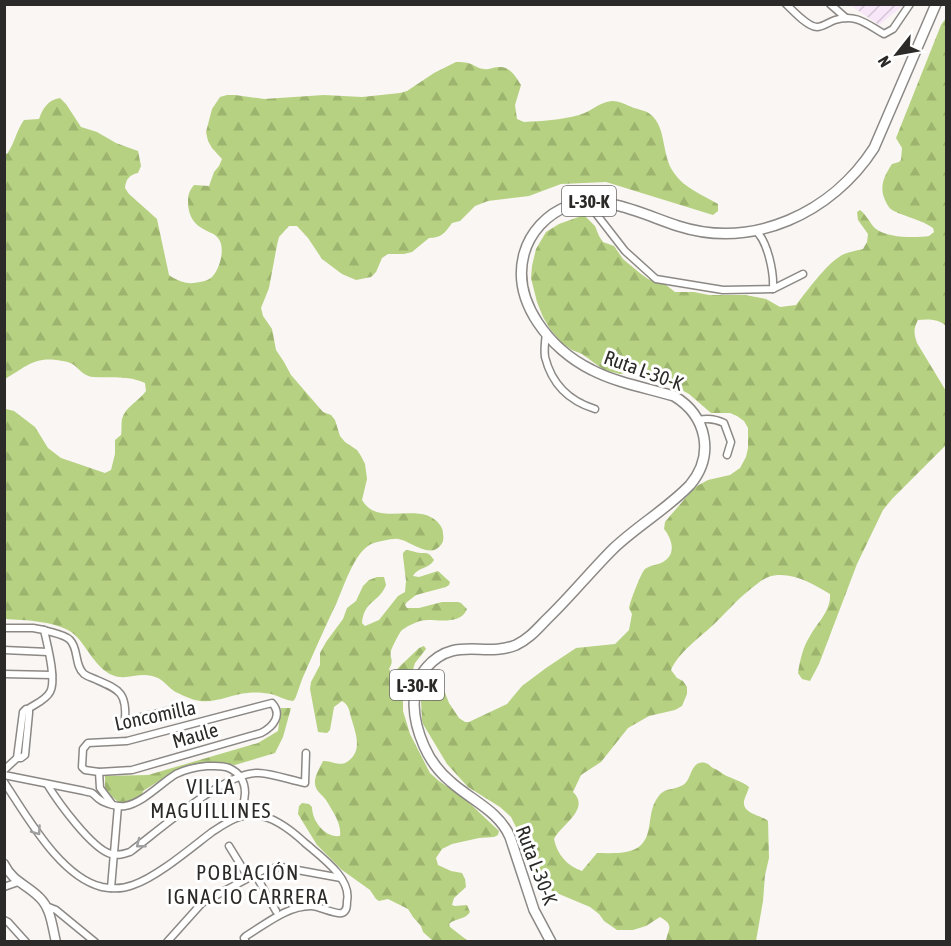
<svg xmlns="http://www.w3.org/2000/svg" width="951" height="946" font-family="'Asap Condensed',sans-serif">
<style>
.industrial{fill:url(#industrial-furrows)}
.forest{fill:url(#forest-firs)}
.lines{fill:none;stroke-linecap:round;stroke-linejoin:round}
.street-casing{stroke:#8b8885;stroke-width:9}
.secondary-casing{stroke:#8b8885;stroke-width:11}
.primary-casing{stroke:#8b8885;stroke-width:12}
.street{stroke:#fff;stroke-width:6}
.secondary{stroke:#fff;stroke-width:8}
.primary{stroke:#fff;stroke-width:9}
.oneway{stroke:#a09f9f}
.labels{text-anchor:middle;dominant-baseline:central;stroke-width:6;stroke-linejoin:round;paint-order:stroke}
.shield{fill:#fff;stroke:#6b6a69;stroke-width:1.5}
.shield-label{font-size:18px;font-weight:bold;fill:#2b2a29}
.street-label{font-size:20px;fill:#2b2a29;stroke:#fff}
.neighbourhood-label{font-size:21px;letter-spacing:1.5px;fill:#2b2a29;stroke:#fff}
</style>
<defs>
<pattern id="industrial-furrows" width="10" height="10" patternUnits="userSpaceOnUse" patternTransform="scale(1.5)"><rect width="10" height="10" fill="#f7e7f9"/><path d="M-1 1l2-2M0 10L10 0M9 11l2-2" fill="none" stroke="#d4c6d5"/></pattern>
<pattern id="forest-firs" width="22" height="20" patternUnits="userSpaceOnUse" patternTransform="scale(1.5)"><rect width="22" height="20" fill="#b6d181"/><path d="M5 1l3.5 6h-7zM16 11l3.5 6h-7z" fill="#9db46f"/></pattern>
</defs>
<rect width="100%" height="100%" fill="#f9f6f3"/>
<polygon class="industrial" points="850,5 904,4 904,5 879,25"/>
<g class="forest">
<path d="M946 18V326C939 319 928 319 918 320 913 329 914 334 917 343L946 391V445L892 499 883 510 857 564 819 664 810 681 802 679 798 673C800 660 803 647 810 636 818 622 831 611 830 594 815 585 797 574 778 575 770 575 763 579 757 584 740 596 727 612 712 626 699 638 678 653 671 670L677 678 683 681 687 687V694L682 706 675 710 649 716 628 728 601 762 581 775 573 792C591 809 561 825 554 839 557 854 567 866 582 871L597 853C610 853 631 855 641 845 652 835 648 815 655 802 664 786 668 792 681 786 691 782 689 770 697 764 698 763 704 762 705 763 708 763 710 766 713 768 719 770 723 775 729 777 736 780 743 782 749 787 748 792 745 796 744 801 742 814 761 815 768 821L769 858 765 875 763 901 756 941H666C668 928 675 926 660 917L646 926 633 930H617L604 921 599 914 590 907 552 891 537 873 533 871 528 865 521 850 516 827 511 817 500 807 468 787 457 775 447 764 423 724 422 720 421 701 426 680 430 674 433 675 440 680 449 703 459 718 465 722H469L507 704 522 686 546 668 576 648 615 644 629 630 632 614 629 608 630 604C632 597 641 573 645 569 650 565 658 565 663 562 677 554 672 539 664 529L665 522 670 516 695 487 708 480 730 475 740 468 746 457 748 448V428L744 421 737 416 730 413H711L689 394 663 380 631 373 620 374 604 370 582 354 572 350 562 343 550 329 543 317 537 302 531 278 532 266 536 249 546 232 559 224 584 215 595 226 599 236 603 242 614 246 623 259 641 274 648 279 666 285 675 292H694L709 295H745L766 299 780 307 796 305C808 290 824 267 839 257 846 252 855 251 863 249L867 242 868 234 858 220 857 212 860 210C867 215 870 224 876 229 887 238 916 238 929 236L934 232 933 228C922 220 906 217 894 211 889 209 887 204 885 200 879 187 884 176 892 164L899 162 901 160 902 148 896 138 941 25Z"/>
<path d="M456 62C460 62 466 62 471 64 476 66 479 69 484 69 490 70 494 67 499 67 510 66 516 77 521 85L515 105 517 119 524 122C542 121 561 120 579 115 591 112 599 102 612 101 621 101 626 105 634 108 638 109 642 110 647 112 668 124 660 154 674 173 684 188 703 195 718 204V211L713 215 606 182 561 184 529 196 488 201 475 206 460 221 452 223C445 233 441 238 429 238L412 252 404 254H388L382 258 376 272 371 277 356 280 342 274 322 259 308 238 297 226H289L279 237 277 245 269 288 261 308 263 316 272 329 276 350 284 362 291 375 323 412 331 415 335 420 340 436 345 442 357 450 361 456 365 464 367 479 362 500C379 529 421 499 440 525 442 528 443 530 443 534 444 539 443 543 440 546 429 559 409 540 398 539 393 538 377 542 371 544 354 553 344 586 337 602 325 627 314 652 303 677 300 684 298 692 295 699L293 701C284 700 279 696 271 694 265 693 255 692 248 693 230 694 214 705 195 700 191 699 177 693 174 691 166 685 162 678 152 676 138 672 126 681 112 675 95 667 88 648 75 635 60 621 24 620 5 619V410L6 409 14 411 35 427 48 448 61 458 105 473 111 470 115 454V440L121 435C122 430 121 424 122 419 125 407 140 400 146 391L145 383C128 375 111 378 94 377 85 377 80 370 74 365 68 361 63 361 56 360 33 357 23 369 5 379V153L7 154C15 143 16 131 24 120L39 119C43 108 48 100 60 98L66 104 81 127 97 132 116 143 138 151 141 166 138 173C129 175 126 179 125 188L129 194 157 219 169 275C176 280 185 284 194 283 200 282 208 281 212 277 220 269 226 247 218 238 215 234 211 233 207 231 194 225 188 216 188 202 188 195 189 191 194 185L209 186 214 172 219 166 222 159 212 148 208 141 206 132 212 109 220 97 227 95H235L264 99 324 95 362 97 400 93 407 91 434 73Z"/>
<path d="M406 550C409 550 412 551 415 552 425 555 427 549 434 560 429 569 418 567 413 576L419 577 438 571 450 582 449 585 446 587 416 595 407 602 405 605 407 608H419L442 602H458L461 603 467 609C461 624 441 620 428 620 419 620 409 625 402 630 399 633 392 647 391 651 389 659 395 659 389 669L391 672 395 671 419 648 424 646 426 649 415 663 403 700V711L410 734 430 773 439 781 464 798 499 831 498 835 494 837 479 838 452 844 442 849 436 858 438 865 451 871 462 873 465 879 466 887 454 898 452 905 455 906 467 905 470 912C465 920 455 918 449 924L450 927 468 941H433L423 932 421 926 413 917 408 909 388 899 379 901 376 899 370 890 342 870 317 845 298 814 299 806 302 803 309 804 312 807C312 821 325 838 340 836 342 824 332 810 326 800 322 794 316 792 315 784 314 777 320 767 323 761 331 760 339 767 347 762 364 751 355 732 351 717 349 710 349 705 342 701L334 707 330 730 327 733 318 732 310 689 311 682 320 665V653L326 642 343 619 347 608 356 601 363 586 369 580 377 577H384L386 585C379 603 364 600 362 623L365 626 379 620 398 596 405 592 406 581 403 556V553Z"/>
<polygon points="281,708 291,708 283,737 275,753 235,765 217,763 199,764 175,771 143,791 142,795 129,803 119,803 105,790 105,776 148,775 258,743 278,731"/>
</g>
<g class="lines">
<defs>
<g id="street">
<path d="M786 4C793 11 808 27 817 27 823 27 829 22 835 20 856 13 868 25 884 34L893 29 910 4"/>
<polyline points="830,4 846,18"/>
<polyline points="587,202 625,251 656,279 723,290 773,289 803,274"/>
<path d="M755 230C768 241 774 273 773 289"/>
<path d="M546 334C545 341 544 350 545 357 552 385 569 401 595 409"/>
<path d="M699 420C707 418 716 419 724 423L731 442 727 455"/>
<path d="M4 628H33L44 630C47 644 57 680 50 692 46 700 35 704 28 709"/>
<path d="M44 630C52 633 64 634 70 640 79 649 74 665 84 674 88 677 93 678 97 680 120 690 127 693 125 721L180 708"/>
<polyline points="4,650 48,652"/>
<polyline points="4,674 52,675"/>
<path d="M272 703C283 715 273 727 261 733L132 770 99 772 85 770 82 767 83 749 88 743 127 741Z"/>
<polyline points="4,770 17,758 21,758 25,755 29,713 29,710 26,709 23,712 17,758"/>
<polyline points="99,772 100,788 112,804"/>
<path d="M4 775 84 791C86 792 90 792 92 793 95 795 97 798 99 799 105 804 118 807 125 806 143 803 161 783 176 774 186 769 196 767 207 766 214 766 222 765 229 768 240 773 245 781 245 793 245 803 240 811 233 817"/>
<path d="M4 782C27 816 60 877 102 887 112 889 123 889 133 885 157 877 191 848 212 832 226 823 240 813 257 815 274 817 292 831 304 842 320 856 352 878 347 901 347 906 347 911 342 913 336 915 319 906 311 906 287 906 266 924 246 936L244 938 246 942"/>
<path d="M47 784C58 802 92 849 111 854 118 856 124 854 130 852 157 832 227 770 259 773 274 774 290 780 305 783L306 753"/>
<polyline points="229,846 248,877"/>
<polyline points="255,874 276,911"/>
<polyline points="4,887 18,882"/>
<polyline points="111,888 118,806"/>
<polyline points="46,906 56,910 95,942"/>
<polyline points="4,920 8,922 26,942"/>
<polyline points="167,942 202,903 263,870 281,867 341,878"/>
</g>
<path id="secondary" d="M4 864C13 882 26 884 39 897 51 908 52 926 56 942"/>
<path id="primary" d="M551 942 534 910 510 837C499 811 471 800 451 782 439 772 430 760 424 746 413 721 408 690 426 668 454 635 484 658 516 645 529 639 537 629 547 619 570 597 590 572 613 549 637 526 667 509 690 485 715 455 707 416 674 396 647 388 617 383 592 370 551 350 511 302 524 254 530 232 547 214 568 206 603 193 644 215 678 226 753 250 832 213 874 148L936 4"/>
</defs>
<use href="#street" class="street-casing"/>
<use href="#secondary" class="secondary-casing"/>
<use href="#primary" class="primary-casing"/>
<use href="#street" class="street"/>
<use href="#secondary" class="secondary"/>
<use href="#primary" class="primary"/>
</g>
<defs><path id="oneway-chevron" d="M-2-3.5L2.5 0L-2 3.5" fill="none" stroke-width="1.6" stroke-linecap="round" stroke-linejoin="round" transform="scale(1.5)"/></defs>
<g class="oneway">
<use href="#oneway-chevron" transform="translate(37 831) rotate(55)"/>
<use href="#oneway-chevron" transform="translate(140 844) rotate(142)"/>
</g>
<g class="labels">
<g class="shield">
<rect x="562" y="186" width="54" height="30" rx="4.5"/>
<rect x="390" y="670" width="54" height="30" rx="4.5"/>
</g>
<g class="shield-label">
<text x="589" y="201">L-30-K</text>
<text x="417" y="685">L-30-K</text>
</g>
<g class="street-label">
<text transform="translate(644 370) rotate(20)">Ruta L-30-K</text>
<text transform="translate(155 715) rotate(-12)">Loncomilla</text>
<text transform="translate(195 735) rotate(-16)">Maule</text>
<text transform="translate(537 865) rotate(69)">Ruta L-30-K</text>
</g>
<g class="neighbourhood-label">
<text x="211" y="786">VILLA<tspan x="211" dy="24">MAGUILLINES</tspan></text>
<text x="248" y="872">POBLACIÓN<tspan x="248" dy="24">IGNACIO CARRERA</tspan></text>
</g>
</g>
<rect width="951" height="946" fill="none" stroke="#2b2a29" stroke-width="12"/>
<g transform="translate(897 54) rotate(239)" stroke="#ffffff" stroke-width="4.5" paint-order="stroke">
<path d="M0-4.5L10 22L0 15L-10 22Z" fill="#2b2a29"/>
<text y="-9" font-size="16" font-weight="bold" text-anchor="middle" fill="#2b2a29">N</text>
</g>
</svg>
